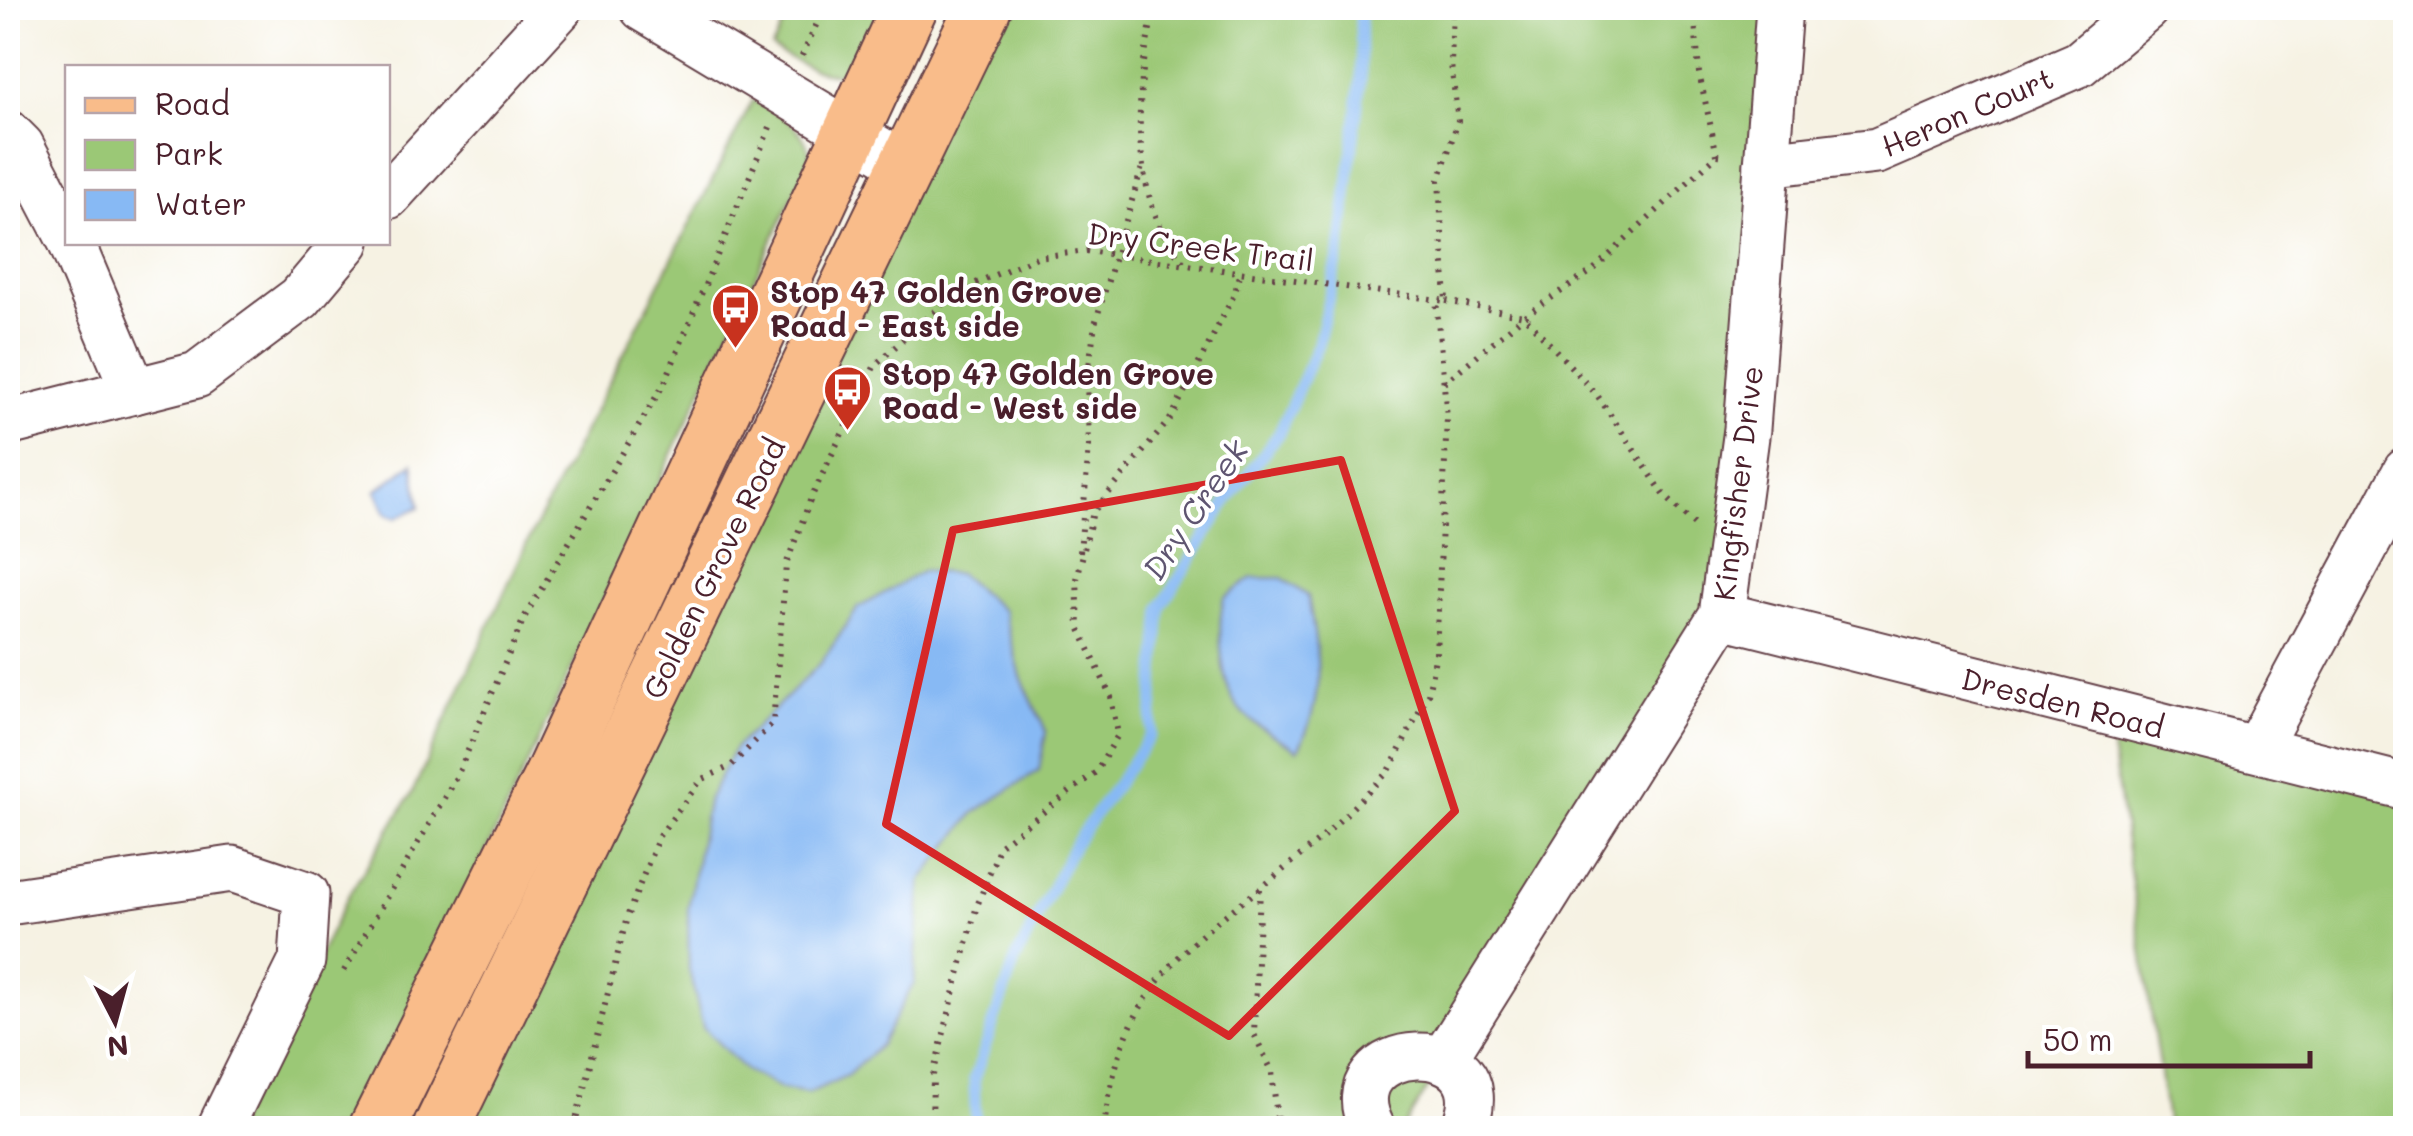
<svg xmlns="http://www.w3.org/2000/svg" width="2413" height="1136" font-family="Mali,sans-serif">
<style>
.green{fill:#9bc876;stroke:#727450;stroke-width:2.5}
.water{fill:#87b9f4;stroke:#686c90;stroke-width:2.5}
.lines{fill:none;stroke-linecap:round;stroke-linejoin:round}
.stream{stroke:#87b9f4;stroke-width:11}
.minor-casing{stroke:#643f47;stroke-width:49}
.major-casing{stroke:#643f47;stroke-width:59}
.path{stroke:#643f47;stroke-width:6;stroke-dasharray:2.5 8;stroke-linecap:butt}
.minor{stroke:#fff;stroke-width:45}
.major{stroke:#f9bc8a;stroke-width:55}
.marked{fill:none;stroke:#d62828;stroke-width:8;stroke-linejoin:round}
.labels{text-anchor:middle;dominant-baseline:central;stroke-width:8;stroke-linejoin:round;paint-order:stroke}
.street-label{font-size:30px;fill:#4a1f2b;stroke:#fff}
.poi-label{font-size:30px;font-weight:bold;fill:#4a1f2b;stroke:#fff;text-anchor:start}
.water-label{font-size:32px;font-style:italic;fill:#5f5571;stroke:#fff}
</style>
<rect width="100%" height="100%" fill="#fff"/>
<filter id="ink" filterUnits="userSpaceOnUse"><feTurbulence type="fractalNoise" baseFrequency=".01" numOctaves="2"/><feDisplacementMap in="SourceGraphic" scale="20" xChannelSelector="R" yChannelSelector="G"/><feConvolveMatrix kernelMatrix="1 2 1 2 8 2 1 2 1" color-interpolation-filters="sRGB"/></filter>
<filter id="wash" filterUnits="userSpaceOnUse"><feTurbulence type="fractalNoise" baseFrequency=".0048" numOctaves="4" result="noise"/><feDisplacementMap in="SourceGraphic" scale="40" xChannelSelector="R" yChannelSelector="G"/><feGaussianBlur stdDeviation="2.25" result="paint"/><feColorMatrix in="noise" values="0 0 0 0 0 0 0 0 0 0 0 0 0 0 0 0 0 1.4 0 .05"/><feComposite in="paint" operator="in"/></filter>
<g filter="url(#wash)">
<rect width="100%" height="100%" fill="#f6f2e3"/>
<g class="green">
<path d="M791 8H896C854 78 849 93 772 48Z"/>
<polygon points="983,8 1784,8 1722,615 1403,1128 440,1128"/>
<path d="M753 100C781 115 803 124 811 157L357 1128H235L348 896 412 793 526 545Z"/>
<polygon points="2107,715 2405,787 2405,1128 2168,1128"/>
</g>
<g class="water">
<polygon points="413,463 420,507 396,518 386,514 376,491"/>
<polygon points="923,571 959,574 1003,611 1021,677 1046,732 1039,770 974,813 921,881 914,983 880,1045 848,1075 809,1093 782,1089 745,1070 703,1027 689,970 688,909 707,802 735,748 821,663 858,608"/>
<path d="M1252 578H1282L1308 596C1318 656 1327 693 1298 750 1278 737 1246 723 1234 701 1220 676 1217 624 1224 598Z"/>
</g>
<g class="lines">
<polyline class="stream" points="976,1128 974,1079 1015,961 1073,846 1151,735 1161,607 1228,500 1279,433 1318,344 1341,245 1361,77 1360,8"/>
</g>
</g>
<g filter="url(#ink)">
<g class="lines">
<defs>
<g id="minor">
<polyline points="643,8 908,167"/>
<polyline points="8,133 21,146 68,236"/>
<polyline points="1767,164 1877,151 2079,64 2146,8"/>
<polyline points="388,196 560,8"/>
<polyline points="71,242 134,391"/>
<polyline points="8,423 197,375 300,298 347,242"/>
<polyline points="1722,615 2406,787"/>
<polyline points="2257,748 2406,471"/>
<polyline points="8,902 232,869 306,894 302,961 220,1128"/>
<polyline points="1443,1060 1722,615 1747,429 1779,8"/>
<path d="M1372 1128C1326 1037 1506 1027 1464 1128"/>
</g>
<g id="major">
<polyline points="377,1128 551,778 909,8"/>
<polyline points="441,1128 983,8"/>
</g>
</defs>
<use href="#minor" class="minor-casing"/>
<use href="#major" class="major-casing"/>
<g class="path">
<path d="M1155 8C1134 87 1127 201 1186 265"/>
<polyline points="1694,8 1699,73 1717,155"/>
<polyline points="802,56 824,8"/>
<polyline points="1446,301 1524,316 1597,395 1665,496 1694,524"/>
<polyline points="1444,383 1524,316 1592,271 1717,155 1727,156"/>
<polyline points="1080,552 1089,446 1087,380 1095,324 1142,167"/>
<polyline points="344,971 458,774 524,618 665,382 770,127"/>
<polyline points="574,1128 627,917 659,836 701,780 731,766 773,723 786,565 811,498 875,365 957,291 1037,257 1087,251 1446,301 1439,180 1458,121 1451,64 1453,8"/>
<polyline points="932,1128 933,1075 976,909 1000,845 1096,772 1118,735 1111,697 1079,627 1077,579 1093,512 1171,418 1234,295 1241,272"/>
<path d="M1104 1128C1119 1008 1165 958 1260 889"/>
<polyline points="1278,1128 1272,1071 1254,1034 1260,889 1325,835 1389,771 1428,694 1436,653 1447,418 1436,299"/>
</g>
<use href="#minor" class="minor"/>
<use href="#major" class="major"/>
</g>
</g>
<path class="marked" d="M1341 460 1455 811 1229 1036 886 824 953 530Z"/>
<defs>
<symbol id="bus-pin" viewBox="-11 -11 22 30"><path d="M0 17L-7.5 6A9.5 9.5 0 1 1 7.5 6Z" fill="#c8321e" stroke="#fff"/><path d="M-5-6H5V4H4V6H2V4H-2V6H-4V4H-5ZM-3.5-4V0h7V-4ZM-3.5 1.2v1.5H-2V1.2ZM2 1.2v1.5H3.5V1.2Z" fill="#fff"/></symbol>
</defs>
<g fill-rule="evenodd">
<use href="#bus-pin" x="708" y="280" width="55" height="75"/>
<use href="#bus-pin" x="820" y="362" width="55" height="75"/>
</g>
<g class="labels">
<g class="street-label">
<text transform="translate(1967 111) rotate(-23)">Heron Court</text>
<text transform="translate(1201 246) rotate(7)">Dry Creek Trail</text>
<text transform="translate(1737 483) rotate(-83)">Kingfisher Drive</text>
<text transform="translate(713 568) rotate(-64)">Golden Grove Road</text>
<text transform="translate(2063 702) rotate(14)">Dresden Road</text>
</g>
<g class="poi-label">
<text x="770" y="291">Stop 47 Golden Grove<tspan x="770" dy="34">Road - East side</tspan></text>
<text x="882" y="373">Stop 47 Golden Grove<tspan x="882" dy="34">Road - West side</tspan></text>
</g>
<g class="water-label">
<text transform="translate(1194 509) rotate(-56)">Dry Creek</text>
</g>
</g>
<rect width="2413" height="1136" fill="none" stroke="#fff" stroke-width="40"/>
<rect x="65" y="65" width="325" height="180" fill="#ffffff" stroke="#b7a5aa" stroke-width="2.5"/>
<rect x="85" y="98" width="50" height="15" fill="#f9bc8a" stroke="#b7a5aa" stroke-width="2.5"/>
<text x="155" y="115" font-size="30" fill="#4a1f2b">Road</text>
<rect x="85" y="140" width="50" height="30" fill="#9bc876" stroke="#b7a5aa" stroke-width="2.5"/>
<text x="155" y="165" font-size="30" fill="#4a1f2b">Park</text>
<rect x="85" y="190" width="50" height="30" fill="#87b9f4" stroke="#b7a5aa" stroke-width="2.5"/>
<text x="155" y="215" font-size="30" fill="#4a1f2b">Water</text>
<g transform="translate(115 1021) rotate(174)" stroke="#ffffff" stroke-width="8" paint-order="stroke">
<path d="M0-8L18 38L0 25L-18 38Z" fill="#4a1f2b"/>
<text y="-15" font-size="28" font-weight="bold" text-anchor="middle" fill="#4a1f2b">N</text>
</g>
<path d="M2028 1051v15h282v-15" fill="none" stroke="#4a1f2b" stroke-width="5"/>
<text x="2043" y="1051" font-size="30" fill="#4a1f2b" stroke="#ffffff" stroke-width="8" paint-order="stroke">50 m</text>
</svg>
